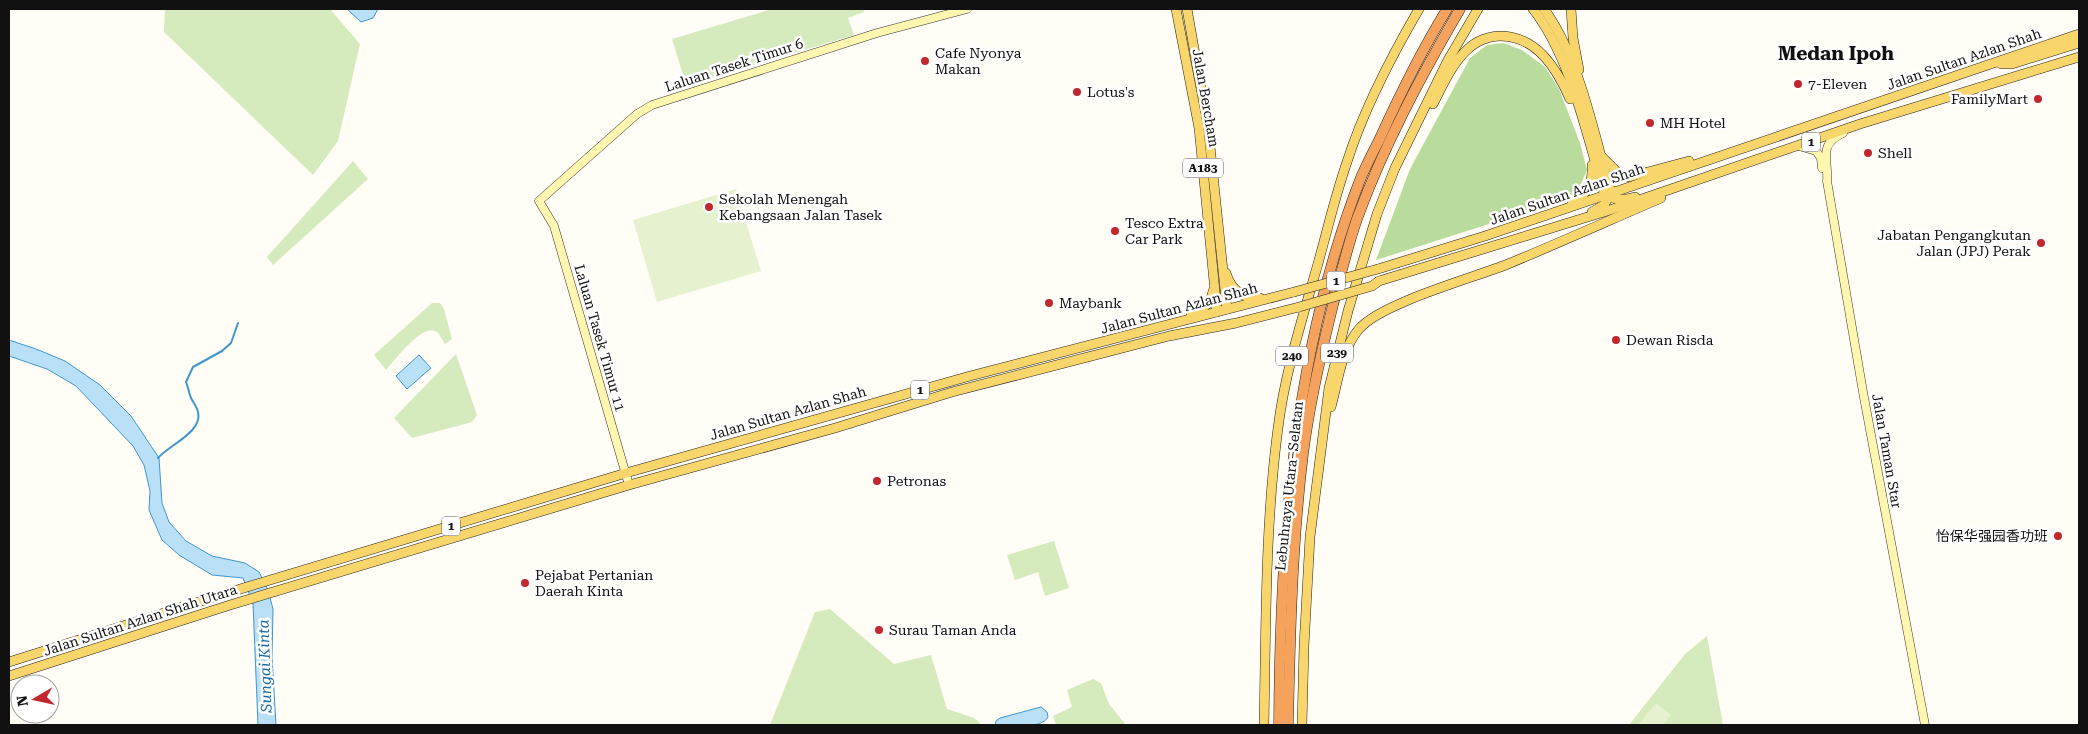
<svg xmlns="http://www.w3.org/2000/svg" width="2088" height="734" font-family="'Roboto Serif','Noto Sans SC',serif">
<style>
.green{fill:#d5ebbd}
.forest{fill:#b9dc9c}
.pitch{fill:#e6f2cf}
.water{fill:#b9e0f7;stroke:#3f96cf}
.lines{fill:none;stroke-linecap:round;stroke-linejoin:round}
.stream{stroke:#3f96cf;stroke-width:2}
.secondary-casing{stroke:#333;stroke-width:9}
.primary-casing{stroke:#222;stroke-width:10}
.highway-casing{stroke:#222;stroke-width:11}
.secondary{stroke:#fff6b0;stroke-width:8}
.primary{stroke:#f9d66b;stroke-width:9}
.highway{stroke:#f5a25d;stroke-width:10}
.primary-bridge-casing{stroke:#222;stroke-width:10;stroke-linecap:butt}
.primary-bridge{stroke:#f9d66b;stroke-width:9}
.poi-dot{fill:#c4262e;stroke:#fff;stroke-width:2}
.labels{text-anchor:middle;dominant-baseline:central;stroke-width:5;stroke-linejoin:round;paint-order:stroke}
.shield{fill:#fff;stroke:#585858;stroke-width:1}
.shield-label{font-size:12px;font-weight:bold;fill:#111}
.poi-label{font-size:14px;fill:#111;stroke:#fff;text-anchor:start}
.street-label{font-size:14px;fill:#111;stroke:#fff}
.water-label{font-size:15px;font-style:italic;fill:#1768a6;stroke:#fff}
.district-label{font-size:19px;font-weight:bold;fill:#111;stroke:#fff}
</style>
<rect width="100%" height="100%" fill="#fffdf5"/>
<g class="green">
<polygon points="165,9 330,9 360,44 338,141 313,175 164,32"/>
<polygon points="772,9 863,9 864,12 848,18 854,35 686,85 672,39"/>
<polygon points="353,161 368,179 273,265 267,257"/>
<path d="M432 303H440L444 309 452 339 445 344C442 340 440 333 435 331 421 325 395 360 386 370L374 355Z"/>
<polygon points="456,354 477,415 472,422 412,438 394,418"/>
<polygon points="1054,541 1069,588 1045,596 1038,572 1015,580 1007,555"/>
<polygon points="830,609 894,664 931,655 947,709 974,718 982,725 770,725 815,612"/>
<polygon points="1707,636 1723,725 1629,725 1685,654"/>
<polygon points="1093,679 1101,683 1109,704 1126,725 1056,725 1053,716 1072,707 1067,690"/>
</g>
<polygon class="forest" points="1503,43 1522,50 1545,67 1559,89 1580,143 1587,170 1578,191 1558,202 1376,260 1410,169 1470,58 1487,45"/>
<g class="pitch">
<polygon points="736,189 761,271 657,302 633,220"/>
<polygon points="1656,703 1671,715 1663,725 1638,725"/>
</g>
<g class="water">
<polygon points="347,9 378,9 373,18 361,22"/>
<polygon points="9,340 36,349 65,361 100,385 131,416 159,458 162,503 169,522 186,541 212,556 245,563 259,572 268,590 273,609 272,657 276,725 258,725 253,603 243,578 212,575 179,555 162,540 149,510 150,491 144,465 133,446 76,386 47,369 9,356"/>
<polygon points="419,355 431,368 407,389 396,376"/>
<path d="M1041 707 1047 712 1048 717C1041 730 1008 725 995 725L996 721 1000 718Z"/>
</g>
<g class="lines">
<path class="stream" d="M158 458C169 445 203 432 198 412 197 407 193 402 191 398 189 393 188 387 186 382L193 367 222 351 231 343 238 323"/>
<defs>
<g id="secondary">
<path d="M1843 133C1817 145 1829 160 1827 181L1863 392 1925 725"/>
<polyline points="1799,146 1816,151 1821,158 1822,168"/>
<polyline points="629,485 554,226 539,201 637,114 652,105 877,33 967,9"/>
</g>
<g id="primary">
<polyline points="1176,9 1199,128 1217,312"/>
<polyline points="1187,9 1208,127 1227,309"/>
<path d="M1533 9C1572 59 1586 135 1605 195 1614 200 1625 200 1635 197"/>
<path d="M1544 9C1580 58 1594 135 1611 193L1604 205 1592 212"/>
<polyline points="1571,9 1573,38 1579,70"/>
<polyline points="2001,64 2012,64 2079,43"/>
<path d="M1433 104C1443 85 1452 63 1468 49 1476 41 1489 36 1500 36 1537 36 1557 69 1570 99"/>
<polyline points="1600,155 1619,174 1629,177 1689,161"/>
<path d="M1572 203C1588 194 1593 182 1592 165"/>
<polyline points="1378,269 1485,236 2079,34"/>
<path d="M1226 273C1231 289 1242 299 1260 298"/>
<polyline points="1379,281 1607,211 1860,124 2079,57"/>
<path d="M1191 314C1203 309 1211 304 1213 291"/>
<path d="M1331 407C1338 382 1341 350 1359 329 1381 303 1473 278 1508 264 1559 243 1610 220 1661 198"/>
<polyline points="9,662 227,593 626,473 970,376 1294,292"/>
<polyline points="9,676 230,605 629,485 835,428 952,392 1169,336 1236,323 1299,307"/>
<path d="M1264 725C1266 627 1265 526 1278 428 1285 372 1302 320 1317 267 1327 232 1335 196 1347 162 1364 108 1391 57 1419 9"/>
<polyline points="1302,725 1304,646 1310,537 1329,388 1348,311 1377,214 1395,168 1448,60 1478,9"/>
</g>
<g id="highway">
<path d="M1279 725C1280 541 1293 353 1360 180 1366 165 1374 151 1381 136 1401 92 1422 50 1447 9"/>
<path d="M1288 725C1290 635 1292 544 1303 454 1309 408 1319 362 1330 317 1338 284 1346 251 1357 219 1384 145 1421 76 1460 9"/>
</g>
</defs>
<use href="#secondary" class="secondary-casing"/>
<use href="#primary" class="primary-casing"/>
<use href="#highway" class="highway-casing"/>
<use href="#secondary" class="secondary"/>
<use href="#primary" class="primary"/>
<use href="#highway" class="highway"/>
<defs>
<g id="primary-bridge">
<polyline points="1294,292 1378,269"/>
<polyline points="1299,307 1372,286 1379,281"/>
</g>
</defs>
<use href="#primary-bridge" class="primary-bridge-casing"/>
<use href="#primary-bridge" class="primary-bridge"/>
</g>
<g class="poi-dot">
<circle cx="925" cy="61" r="5"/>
<circle cx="1798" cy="84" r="5"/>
<circle cx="1077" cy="92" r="5"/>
<circle cx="2038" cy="99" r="5"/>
<circle cx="1650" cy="123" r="5"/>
<circle cx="1868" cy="153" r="5"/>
<circle cx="709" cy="207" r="5"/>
<circle cx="1115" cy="231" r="5"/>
<circle cx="2041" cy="243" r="5"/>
<circle cx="1049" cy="303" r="5"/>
<circle cx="1616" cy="340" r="5"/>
<circle cx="877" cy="481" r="5"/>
<circle cx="2058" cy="536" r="5"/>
<circle cx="525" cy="583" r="5"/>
<circle cx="879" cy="630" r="5"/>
</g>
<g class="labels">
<g class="shield">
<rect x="1802" y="132.5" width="18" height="19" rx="4"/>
<rect x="1183" y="158.5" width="40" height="19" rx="4"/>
<rect x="1327" y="271.5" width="18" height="19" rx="4"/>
<rect x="1321" y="343.5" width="32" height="19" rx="4"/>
<rect x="1276" y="346.5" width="32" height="19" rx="4"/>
<rect x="911" y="380.5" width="18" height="19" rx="4"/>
<rect x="442" y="516.5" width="18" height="19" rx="4"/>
</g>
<g class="shield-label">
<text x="1811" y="142">1</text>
<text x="1203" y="168">A183</text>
<text x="1336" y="281">1</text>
<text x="1337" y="353">239</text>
<text x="1292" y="356">240</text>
<text x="920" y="390">1</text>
<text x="451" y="526">1</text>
</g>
<g class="poi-label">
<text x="935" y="53">Cafe Nyonya<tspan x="935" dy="16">Makan</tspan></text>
<text x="1808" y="84">7-Eleven</text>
<text x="1087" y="92">Lotus's</text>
<text x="2028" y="99" text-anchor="end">FamilyMart</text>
<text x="1660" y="123">MH Hotel</text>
<text x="1878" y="153">Shell</text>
<text x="719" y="199">Sekolah Menengah<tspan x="719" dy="16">Kebangsaan Jalan Tasek</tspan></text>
<text x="1125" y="223">Tesco Extra<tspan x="1125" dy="16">Car Park</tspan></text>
<text x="2031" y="235" text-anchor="end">Jabatan Pengangkutan<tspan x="2031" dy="16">Jalan (JPJ) Perak</tspan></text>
<text x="1059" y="303">Maybank</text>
<text x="1626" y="340">Dewan Risda</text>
<text x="887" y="481">Petronas</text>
<text x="2048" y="536" text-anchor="end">怡保华强园香功班</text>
<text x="535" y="575">Pejabat Pertanian<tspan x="535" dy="16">Daerah Kinta</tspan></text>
<text x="889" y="630">Surau Taman Anda</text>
</g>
<g class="street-label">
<text transform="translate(1964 59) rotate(-19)">Jalan Sultan Azlan Shah</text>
<text transform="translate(734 65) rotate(-18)">Laluan Tasek Timur 6</text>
<text transform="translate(1206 98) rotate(80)">Jalan Bercham</text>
<text transform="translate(1567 194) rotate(-19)">Jalan Sultan Azlan Shah</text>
<text transform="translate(1179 308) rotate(-15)">Jalan Sultan Azlan Shah</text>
<text transform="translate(600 338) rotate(74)">Laluan Tasek Timur 11</text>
<text transform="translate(788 413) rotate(-16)">Jalan Sultan Azlan Shah</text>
<text transform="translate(1887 451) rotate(80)">Jalan Taman Star</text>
<text transform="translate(1289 486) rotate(-84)">Lebuhraya Utara–Selatan</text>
<text transform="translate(140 620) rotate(-18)">Jalan Sultan Azlan Shah Utara</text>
</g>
<g class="water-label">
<text transform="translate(265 666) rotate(-92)">Sungai Kinta</text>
</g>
<g class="district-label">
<text x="1836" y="53">Medan Ipoh</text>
</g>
</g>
<rect width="2088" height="734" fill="none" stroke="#111111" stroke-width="20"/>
<g transform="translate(35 699) rotate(261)"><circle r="24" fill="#ffffff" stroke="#a0a0a0"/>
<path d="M0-4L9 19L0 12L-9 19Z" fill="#c4262e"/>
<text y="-8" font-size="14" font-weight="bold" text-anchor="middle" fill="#111111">N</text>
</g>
</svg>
